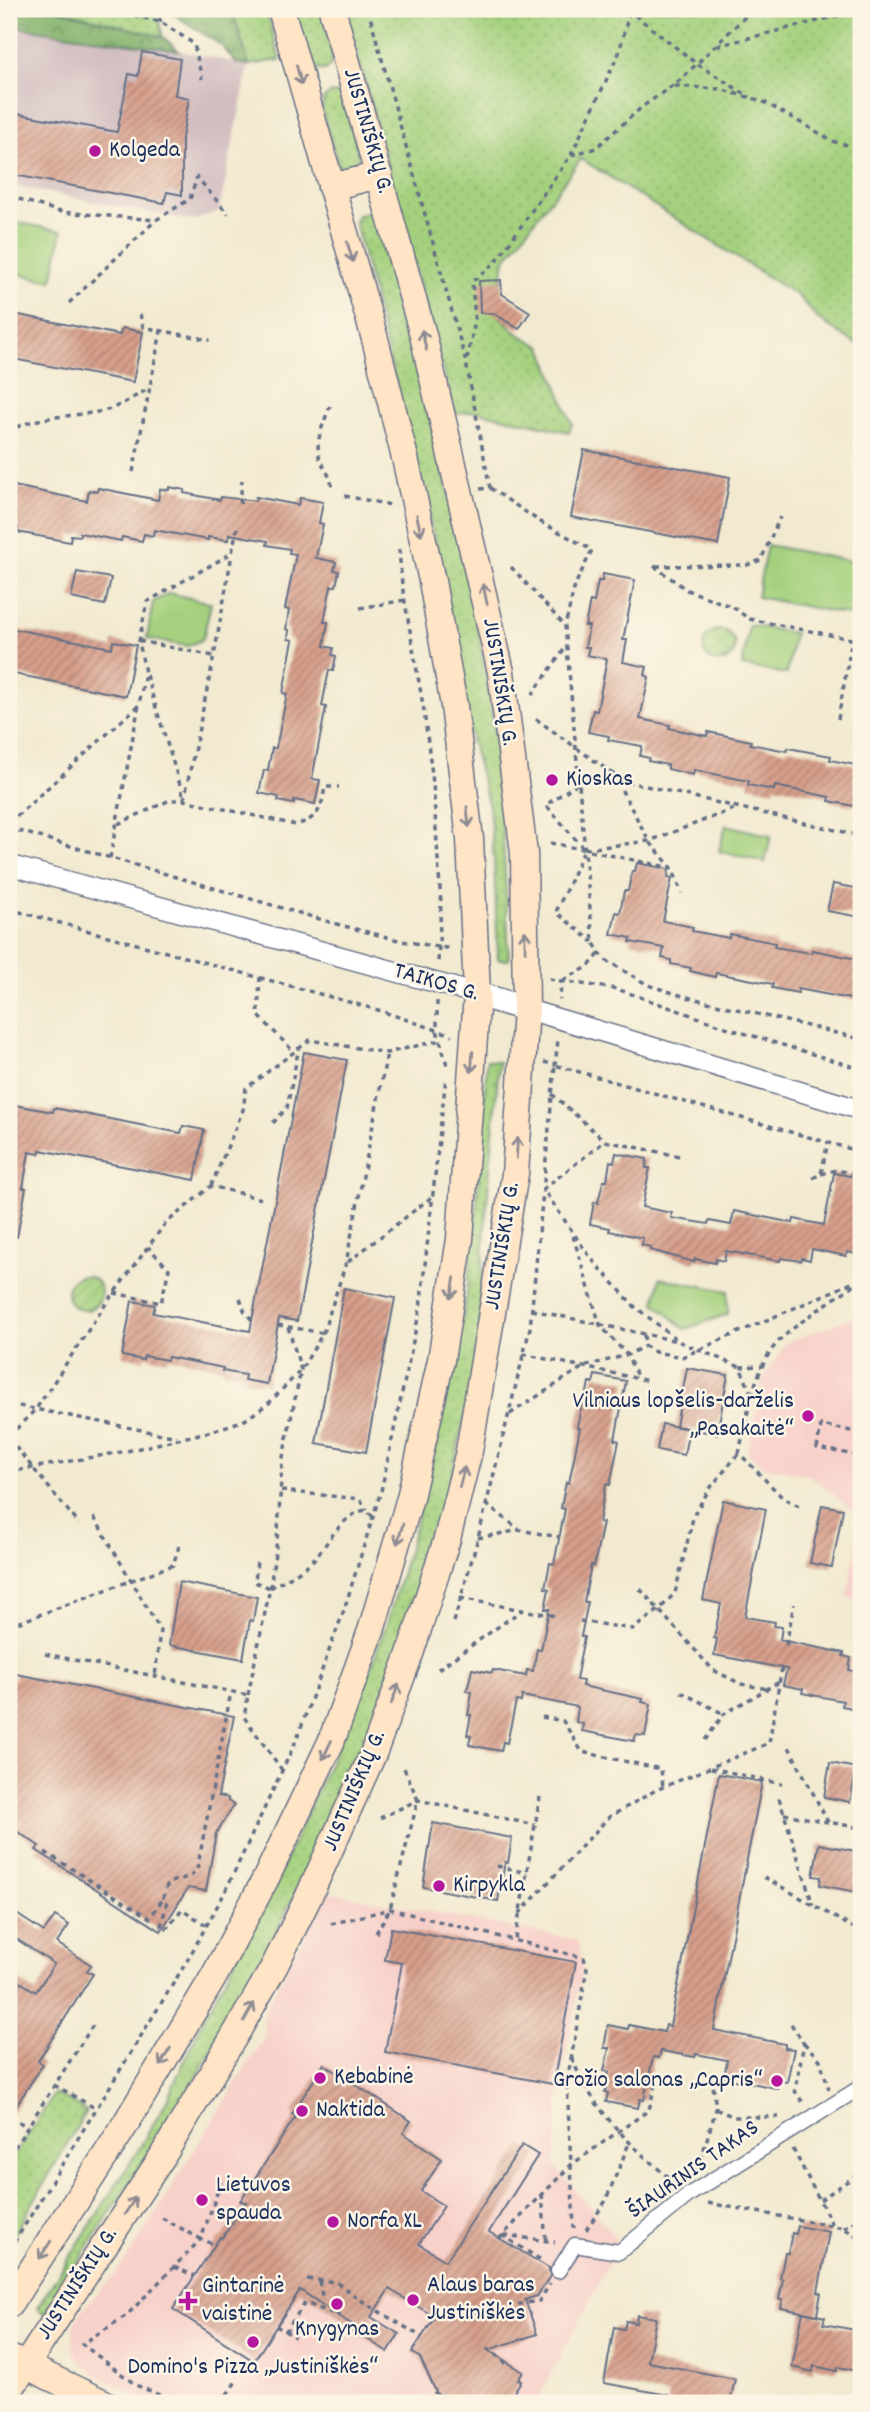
<svg xmlns="http://www.w3.org/2000/svg" width="870" height="2412" font-family="Dekko,sans-serif">
<style>
.built{fill:#f7d0c9}
.industrial{fill:#d2bec1}
.grass{fill:url(#grass-dots);stroke:#60806e;stroke-width:2}
.forest{fill:url(#forest-crowns);stroke:#507166;stroke-width:2}
.park{fill:#a5d17e;stroke:#60806e;stroke-width:2}
.garden{fill:url(#garden-furrows);stroke:#60806e;stroke-width:2}
.building{fill:url(#building-hatch)}
.lines{fill:none;stroke-linecap:round;stroke-linejoin:round}
.pedestrian-casing{stroke:#667086;stroke-width:17}
.minor-casing{stroke:#667086;stroke-width:22}
.tertiary-casing{stroke:#667086;stroke-width:27}
.secondary-casing{stroke:#667086;stroke-width:29}
.path{stroke:#667086;stroke-width:3.5;stroke-dasharray:5 5;stroke-linecap:butt}
.pedestrian{stroke:#fff;stroke-width:14}
.minor{stroke:#fff;stroke-width:19}
.tertiary{stroke:#fff;stroke-width:24}
.secondary{stroke:#ffe4c6;stroke-width:26}
.oneway{stroke:#8d8a92}
.poi-dot{fill:#b5179e;stroke:#fcf5e5;stroke-width:2.5}
.labels{text-anchor:middle;dominant-baseline:central;stroke-width:5;stroke-linejoin:round;paint-order:stroke}
.street-label{font-size:24px;fill:#1b2f5e;stroke:#fcf5e5}
.poi-label{font-size:24px;fill:#1b2f5e;stroke:#fcf5e5;text-anchor:start}
</style>
<defs>
<pattern id="grass-dots" width="8" height="8" patternUnits="userSpaceOnUse" patternTransform="scale(1.75)"><rect width="8" height="8" fill="#a5d17e"/><path d="M2 2h.1M6 6h.1" fill="none" stroke="#8db46f" stroke-width="1.8" stroke-linecap="round"/></pattern>
<pattern id="forest-crowns" width="20" height="18" patternUnits="userSpaceOnUse" patternTransform="scale(1.75)"><rect width="20" height="18" fill="#84b36d"/><path d="M2 6a3 3 0 1 1 6 0M12 15a3 3 0 1 1 6 0" fill="none" stroke="#6b925d"/></pattern>
<pattern id="garden-furrows" width="10" height="10" patternUnits="userSpaceOnUse" patternTransform="scale(1.75)"><rect width="10" height="10" fill="#a5d17e"/><path d="M-1 1l2-2M0 10L10 0M9 11l2-2" fill="none" stroke="#8db46f"/></pattern>
<pattern id="building-hatch" width="6" height="6" patternUnits="userSpaceOnUse" patternTransform="scale(1.75)"><rect width="6" height="6" fill="#d79f8b"/><path d="M-1 1l2-2M0 6l6-6M5 7l2-2" fill="none" stroke="#ae8275"/></pattern>
</defs>
<rect width="100%" height="100%" fill="#fcf5e5"/>
<filter id="ink" filterUnits="userSpaceOnUse"><feTurbulence type="fractalNoise" baseFrequency=".0143" numOctaves="2"/><feDisplacementMap in="SourceGraphic" scale="14" xChannelSelector="R" yChannelSelector="G"/><feConvolveMatrix kernelMatrix="1 2 1 2 8 2 1 2 1" color-interpolation-filters="sRGB"/></filter>
<filter id="wash" filterUnits="userSpaceOnUse"><feTurbulence type="fractalNoise" baseFrequency=".00686" numOctaves="4" result="noise"/><feDisplacementMap in="SourceGraphic" scale="28" xChannelSelector="R" yChannelSelector="G"/><feGaussianBlur stdDeviation="1.57" result="paint"/><feColorMatrix in="noise" values="0 0 0 0 0 0 0 0 0 0 0 0 0 0 0 0 0 1.4 0 .05"/><feComposite in="paint" operator="in"/></filter>
<g filter="url(#wash)">
<rect width="100%" height="100%" fill="#f2ead0"/>
<g class="built">
<polygon points="861,1314 861,1517 809,1475 765,1467 747,1453 763,1379 786,1343"/>
<polygon points="861,1521 861,1599 847,1597"/>
<polygon points="327,1892 577,1940 583,1966 561,2078 554,2165 620,2243 536,2403 153,2403 97,2375 80,2361 73,2350 73,2325 80,2312 113,2277 130,2254 265,2036 263,2018 267,2005"/>
</g>
<polygon class="industrial" points="9,26 179,51 249,65 219,211 193,221 9,185"/>
<g class="grass">
<polygon points="54,9 156,9 163,37"/>
<polygon points="232,9 266,9 280,60 249,65"/>
<path d="M294 9H320C324 24 348 78 315 69L309 62Z"/>
<polygon points="345,9 861,9 861,347 818,319 798,296 581,159 505,260 496,312 517,333 542,347 572,424 569,432 475,411 455,414"/>
<polygon points="336,93 344,97 358,150 358,161 349,169 343,170 338,165 322,111 323,99 329,94"/>
<path d="M365 213 372 214 376 220C421 385 468 546 492 716 503 796 505 879 509 960L498 959 494 860 489 806 472 743 442 568 355 222 358 215Z"/>
<polygon points="487,1060 499,1062 484,1240 479,1356 440,1524 405,1636 343,1797 279,1926 190,2089 45,2314 37,2308 136,2154 166,2102 201,2024 269,1897 365,1684 388,1620 416,1523 444,1407 466,1301 476,1212"/>
<polygon points="55,2093 86,2111 9,2244 9,2163"/>
</g>
<g class="forest">
<polygon points="9,9 54,9 163,37 179,51 9,26"/>
<polygon points="166,9 232,9 249,65 236,63 222,46"/>
</g>
<g class="park">
<polygon points="9,221 62,231 52,281 9,272"/>
<polygon points="767,545 861,563 861,581 854,616 757,597"/>
<polygon points="169,593 211,603 203,639 188,646 147,639 153,602"/>
<polygon points="749,625 794,633 787,674 742,666"/>
<polygon points="726,825 771,836 765,862 719,851"/>
<polygon points="660,1278 728,1291 728,1314 685,1329 655,1303"/>
</g>
<g class="garden">
<circle cx="719" cy="646" r="16"/>
<circle cx="84" cy="1293" r="17"/>
</g>
<g id="blocks">
<g class="building">
<polygon points="142,52 180,59 175,95 189,98 182,138 182,195 167,192 164,203 9,174 9,112 117,132 129,74 138,76"/>
<polygon points="501,280 502,294 530,312 519,329 493,313 480,313 479,281"/>
<polygon points="9,313 120,335 122,328 143,332 133,382 13,359 14,355 9,354"/>
<polygon points="584,450 730,477 718,545 571,517"/>
<polygon points="9,485 87,501 89,490 97,492 98,488 158,500 160,489 169,490 169,487 185,490 184,493 220,500 221,497 255,501 256,497 298,505 300,498 323,502 319,523 323,524 316,558 336,562 334,570 339,571 336,586 331,586 324,622 328,622 324,646 333,648 332,655 336,656 333,671 329,670 322,706 326,707 312,779 320,780 315,804 294,800 294,804 278,801 279,797 259,793 264,770 268,770 272,748 276,748 287,694 283,693 293,640 288,639 289,630 286,629 289,610 285,609 296,554 289,553 290,549 267,545 268,541 229,534 228,540 208,537 208,540 154,530 153,536 144,534 142,541 122,537 121,541 80,533 80,536 71,535 70,542 17,532 18,528 9,527"/>
<polygon points="77,572 111,578 105,605 71,598"/>
<polygon points="603,574 635,580 623,640 627,640 623,662 647,667 645,675 649,677 640,719 670,725 669,728 707,736 708,732 751,741 750,744 787,751 788,748 831,756 830,760 861,766 861,803 855,802 854,806 829,801 830,797 775,786 774,790 748,785 749,781 694,770 693,775 668,769 668,765 648,761 649,758 640,756 642,746 608,740 609,736 588,732 593,710 597,711 607,659 587,655 589,647 585,647 589,626 585,626 590,601 594,602 598,581 602,581"/>
<polygon points="9,628 112,648 113,641 136,645 126,696 9,673"/>
<polygon points="637,863 669,869 668,877 672,878 663,921 693,927 692,931 729,938 730,934 775,943 774,947 811,953 812,950 857,959 856,962 861,963 861,1001 798,989 798,993 772,988 773,984 716,973 715,977 690,971 691,968 671,964 671,960 662,958 664,948 630,942 631,938 611,934 616,912 620,913 624,891 628,891 632,871 635,871"/>
<polygon points="833,884 861,889 861,917 827,911"/>
<polygon points="304,1052 347,1060 297,1321 279,1318 267,1384 244,1380 245,1375 222,1371 223,1368 194,1362 168,1357 167,1360 144,1356 143,1360 122,1356 132,1301 155,1305 153,1313 250,1331"/>
<polygon points="15,1105 53,1112 54,1108 181,1133 183,1126 204,1130 195,1180 40,1150 39,1154 29,1152 23,1188 26,1188 17,1237 9,1236 9,1120 12,1120"/>
<polygon points="616,1153 647,1159 646,1168 650,1168 642,1207 672,1213 671,1218 708,1224 709,1221 731,1225 734,1211 793,1223 794,1219 824,1225 834,1173 861,1178 861,1255 847,1252 846,1256 812,1249 810,1260 802,1258 801,1261 781,1258 780,1261 726,1251 724,1261 716,1259 715,1263 695,1259 694,1262 650,1250 651,1247 642,1245 643,1238 609,1231 610,1228 590,1224 594,1202 598,1203 603,1181 607,1181 610,1161 614,1162"/>
<polygon points="344,1288 395,1298 366,1452 316,1443"/>
<polygon points="687,1368 728,1375 717,1434 676,1426"/>
<polygon points="595,1375 626,1381 615,1440 619,1441 610,1485 606,1484 599,1522 603,1523 594,1566 591,1565 584,1602 588,1602 581,1636 584,1637 576,1680 583,1681 582,1686 643,1699 642,1702 651,1704 645,1736 636,1735 634,1741 582,1731 583,1724 576,1722 578,1707 522,1696 521,1702 516,1701 507,1743 503,1742 501,1751 469,1745 471,1736 467,1735 471,1715 468,1715 472,1692 467,1691 472,1669 492,1673 493,1670 526,1676 527,1670 533,1671 537,1649 541,1650 549,1609 545,1609 549,1589 545,1588 550,1563 554,1564 565,1509 561,1508 566,1482 569,1483 580,1428 577,1427 582,1402 585,1403 589,1382 593,1383"/>
<polygon points="662,1424 689,1429 684,1455 657,1450"/>
<polygon points="723,1500 766,1509 745,1617 775,1622 774,1626 782,1627 780,1640 844,1653 843,1656 851,1658 849,1670 861,1673 861,1710 842,1706 843,1701 802,1693 803,1689 783,1685 787,1669 714,1655 717,1639 714,1638 721,1604 703,1600"/>
<polygon points="822,1505 843,1509 832,1567 810,1563"/>
<polygon points="179,1582 257,1597 253,1621 250,1620 243,1659 169,1645"/>
<polygon points="16,1674 234,1716 218,1796 228,1798 228,1801 234,1805 216,1833 206,1891 188,1888 161,1931 36,1850 39,1846 9,1826 9,1677 15,1679"/>
<polygon points="830,1763 857,1768 850,1802 824,1797"/>
<polygon points="719,1774 762,1782 714,2030 785,2044 785,2048 794,2049 787,2082 779,2081 777,2088 724,2078 727,2060 696,2054 695,2057 661,2051 659,2058 653,2057 644,2100 640,2099 638,2108 606,2102 608,2093 605,2092 609,2072 604,2071 609,2048 604,2048 608,2025 628,2029 629,2025 664,2032 666,2025 670,2026"/>
<polygon points="433,1823 512,1838 508,1863 505,1862 498,1901 423,1887"/>
<polygon points="819,1844 861,1852 861,1893 820,1885 821,1877 813,1876"/>
<polygon points="9,1909 44,1932 55,1916 69,1925 57,1943 91,1965 87,1971 93,1974 38,2061 43,2064 9,2117 9,1975 36,1992 54,1964 9,1934"/>
<polygon points="391,1928 576,1962 553,2084 385,2052 402,1963 385,1960"/>
<polygon points="324,2064 411,2121 403,2133 442,2159 421,2191 444,2206 419,2244 446,2261 522,2145 538,2155 489,2232 549,2268 550,2276 537,2296 525,2300 537,2334 488,2350 523,2372 518,2380 521,2381 507,2403 445,2403 439,2398 420,2358 412,2352 435,2317 389,2289 371,2317 399,2334 388,2352 352,2330 354,2326 300,2290 254,2361 173,2309 220,2237 222,2238 246,2202 240,2201 296,2116 292,2114"/>
<polygon points="798,2226 829,2232 818,2292 821,2293 817,2315 781,2308 783,2299 779,2299 783,2279 780,2278 785,2253 788,2253 792,2233 796,2234"/>
<polygon points="803,2312 825,2317 823,2324 861,2331 861,2368 859,2368 858,2371 838,2367 837,2371 814,2366 813,2372 792,2367"/>
<polygon points="637,2315 656,2318 648,2362 735,2379 730,2403 667,2403 668,2395 604,2383 614,2327 624,2329 626,2321 636,2323"/>
</g>
</g>
</g>
<g filter="url(#ink)">
<use href="#blocks" fill-opacity="0" stroke="#667086" stroke-width="2"/>
<g class="lines">
<defs>
<polyline id="pedestrian" points="558,2271 575,2245 619,2252 690,2194 861,2087"/>
<g id="minor">
<polyline points="9,865 477,994"/>
<polyline points="526,1009 861,1110"/>
</g>
<polyline id="tertiary" points="477,994 526,1009"/>
<g id="secondary">
<polyline points="331,187 379,175"/>
<polyline points="9,2305 120,2133 213,1978 266,1878 331,1742 371,1631 410,1498 441,1360 460,1239 477,994 470,839 454,706 432,581 405,458 375,339 281,9"/>
<polyline points="10,2358 104,2403"/>
<polyline points="9,2391 162,2157 238,2030 275,1965 307,1900 373,1754 411,1651 447,1539 469,1451 515,1174 526,1009 524,853 501,672 423,335 332,9"/>
</g>
</defs>
<use href="#pedestrian" class="pedestrian-casing"/>
<use href="#minor" class="minor-casing"/>
<use href="#tertiary" class="tertiary-casing"/>
<use href="#secondary" class="secondary-casing"/>
<g class="path">
<polyline points="126,9 136,16 161,22 194,44 202,79"/>
<polyline points="155,9 161,22"/>
<polyline points="368,9 466,362 490,488 480,489"/>
<polyline points="627,9 697,64 750,97"/>
<polyline points="717,46 861,10"/>
<polyline points="675,86 719,89 762,101 835,142 861,148"/>
<polyline points="571,155 619,53 630,9"/>
<polyline points="9,196 61,212 156,220 190,199 197,177 228,214"/>
<polyline points="69,303 156,220"/>
<polyline points="140,314 143,327 210,340"/>
<polyline points="467,359 475,321 472,282 495,263 571,155 596,148 642,107 679,81 753,9"/>
<path d="M330 406C325 420 315 440 319 456 322 466 330 473 332 487"/>
<path d="M9 433C31 413 82 418 110 409 124 404 137 395 150 388"/>
<polyline points="133,472 161,331"/>
<polyline points="490,488 539,521 592,550 575,585 565,626 593,942 604,959 648,985 683,996 861,1039"/>
<polyline points="345,496 391,505"/>
<polyline points="240,504 242,480"/>
<polyline points="399,549 402,585 424,711 433,783 441,904 438,962"/>
<polyline points="654,566 687,590 733,607 749,619 861,641"/>
<polyline points="656,566 747,565 761,560 780,517"/>
<polyline points="511,567 565,626"/>
<polyline points="360,608 405,600"/>
<polyline points="139,641 214,656 232,554"/>
<polyline points="146,675 184,798"/>
<polyline points="532,695 566,647"/>
<polyline points="536,719 613,774 629,782 861,836"/>
<polyline points="838,719 852,639"/>
<polyline points="184,800 214,656"/>
<polyline points="9,823 139,705"/>
<path d="M118 824 170 800H184L296 825C319 818 321 810 325 787H339"/>
<polyline points="9,828 340,925 402,941 452,949"/>
<polyline points="550,843 582,849"/>
<polyline points="583,848 546,805 579,782 613,774 649,841 672,868"/>
<polyline points="585,849 649,841 737,808"/>
<polyline points="590,851 672,868 682,893"/>
<polyline points="583,852 556,912 593,942"/>
<polyline points="110,858 145,673 139,641 147,602 232,553 237,528"/>
<polyline points="9,909 378,1010 452,1035"/>
<polyline points="260,977 258,1015 293,1051"/>
<polyline points="549,979 561,981 560,1000"/>
<polyline points="563,980 588,967 600,953"/>
<polyline points="561,981 617,989 737,1031 861,1069"/>
<polyline points="437,1001 437,1030 447,1065"/>
<polyline points="544,1062 555,1065 558,1040"/>
<polyline points="552,1094 605,1141"/>
<polyline points="273,1123 287,1108 299,1047"/>
<polyline points="679,1156 605,1141 543,1189 590,1257 634,1306 680,1342 740,1367 752,1395"/>
<polyline points="821,1174 836,1170 861,1175"/>
<polyline points="813,1178 821,1174 828,1142"/>
<polyline points="211,1186 243,1110 246,1088 310,1040 387,1053 441,1040"/>
<polyline points="573,1236 600,1325 627,1355 638,1378"/>
<polyline points="348,1262 433,1196"/>
<polyline points="114,1293 161,1303 169,1269 148,1247"/>
<polyline points="240,1298 244,1310 251,1319 256,1320"/>
<polyline points="532,1310 677,1341"/>
<polyline points="278,1325 323,1333"/>
<polyline points="644,1335 645,1346 655,1352 682,1357 856,1281"/>
<polyline points="523,1354 649,1381"/>
<polyline points="740,1367 763,1366"/>
<polyline points="9,1404 177,1437"/>
<polyline points="510,1414 583,1367 627,1355 645,1346"/>
<polyline points="861,1433 821,1425 817,1448 861,1456"/>
<polyline points="9,1436 36,1409 103,1308 165,1224 211,1186 262,1199"/>
<polyline points="9,1439 79,1524"/>
<polyline points="9,1472 127,1451 212,1431 245,1420 269,1403 301,1370 323,1333 346,1263 387,1053"/>
<polyline points="281,1491 360,1499 367,1510"/>
<polyline points="486,1504 520,1530 559,1537"/>
<path d="M799 1506 783 1498 739 1453C747 1418 754 1363 782 1338 806 1316 835 1299 861 1280"/>
<polyline points="94,1517 160,1630 155,1677"/>
<polyline points="478,1538 520,1530"/>
<polyline points="270,1588 278,1532 282,1462 301,1370 288,1327"/>
<path d="M270 1588C284 1580 301 1572 312 1561 327 1546 344 1511 367 1510L372 1516"/>
<polyline points="640,1589 713,1670 741,1684 768,1689"/>
<polyline points="460,1598 522,1610"/>
<polyline points="580,1621 633,1629 659,1610 675,1593 694,1514 711,1487 739,1453"/>
<polyline points="454,1622 478,1538 530,1328 555,1065 861,1152"/>
<polyline points="9,1626 173,1565 180,1543"/>
<polyline points="786,1645 794,1604"/>
<polyline points="45,1654 248,1695 244,1717 282,1770"/>
<polyline points="438,1669 522,1610 557,1616"/>
<polyline points="681,1692 724,1714"/>
<polyline points="248,1695 270,1588 255,1582 257,1560"/>
<polyline points="542,1717 563,1721 582,1752 661,1769 663,1788"/>
<polyline points="705,1740 724,1714 779,1682"/>
<polyline points="789,1747 828,1822"/>
<polyline points="711,1768 782,1784"/>
<polyline points="779,1798 813,1905"/>
<polyline points="784,1814 861,1828"/>
<polyline points="380,1818 418,1800 535,1825"/>
<polyline points="45,1852 150,1918 163,1898"/>
<polyline points="497,1866 527,1873"/>
<polyline points="764,1877 861,1932"/>
<polyline points="519,1914 609,1817 656,1790 769,1743 782,1667"/>
<polyline points="331,1924 390,1909 584,1958 587,1968 567,2082 574,2228"/>
<polyline points="206,1925 182,1909 166,1929 161,1926 167,1902 163,1898 168,1883 191,1876 197,1870 231,1692"/>
<polyline points="376,1933 390,1909 418,1800 403,1766"/>
<polyline points="515,1939 540,1797"/>
<polyline points="791,2024 804,2043 795,2091 804,2104"/>
<polyline points="804,2043 820,2060 829,2089"/>
<path d="M572 2058C591 2109 635 2151 677 2184"/>
<polyline points="54,2085 95,2108"/>
<polyline points="716,2109 734,2117 779,2117"/>
<polyline points="9,2118 28,2126"/>
<polyline points="793,2149 833,2226"/>
<polyline points="9,2156 95,2022"/>
<polyline points="698,2169 716,2109 713,2085"/>
<polyline points="542,2194 546,2241"/>
<polyline points="820,2200 861,2172"/>
<polyline points="708,2203 844,2228 861,2240"/>
<polyline points="162,2218 201,2239 222,2179"/>
<polyline points="844,2228 861,2218"/>
<polyline points="586,2230 605,2202 630,2141"/>
<polyline points="502,2235 544,2262"/>
<polyline points="504,2235 555,2242"/>
<polyline points="499,2239 571,2165 649,2110 657,2076"/>
<polyline points="9,2251 187,1961 225,1892 296,1741 344,1610 381,1491 420,1309 446,1077"/>
<polyline points="174,2267 195,2276"/>
<polyline points="307,2279 336,2282 368,2305 422,2337"/>
<polyline points="319,2281 323,2301"/>
<polyline points="508,2306 539,2301 550,2284"/>
<polyline points="276,2326 295,2337"/>
<polyline points="285,2332 305,2303 340,2316"/>
<polyline points="487,2348 505,2362 503,2364"/>
<polyline points="382,2396 385,2403"/>
<polyline points="178,2403 136,2385 82,2344 127,2315 201,2239 215,2245"/>
<polyline points="221,2403 237,2380"/>
<polyline points="435,2403 433,2401 435,2392"/>
</g>
<use href="#pedestrian" class="pedestrian"/>
<use href="#minor" class="minor"/>
<use href="#tertiary" class="tertiary"/>
<use href="#secondary" class="secondary"/>
</g>
<defs><path id="oneway-shaft" d="M-6 0H5M1.5-3L5.5 0L1.5 3" fill="none" stroke-width="1.6" stroke-linecap="round" stroke-linejoin="round" transform="scale(1.75)"/></defs>
<g class="oneway">
<use href="#oneway-shaft" transform="translate(299 75) rotate(75)"/>
<use href="#oneway-shaft" transform="translate(350 252) rotate(74)"/>
<use href="#oneway-shaft" transform="translate(424 340) rotate(-103)"/>
<use href="#oneway-shaft" transform="translate(419 525) rotate(77)"/>
<use href="#oneway-shaft" transform="translate(485 594) rotate(-102)"/>
<use href="#oneway-shaft" transform="translate(468 817) rotate(84)"/>
<use href="#oneway-shaft" transform="translate(525 941) rotate(-91)"/>
<use href="#oneway-shaft" transform="translate(472 1062) rotate(94)"/>
<use href="#oneway-shaft" transform="translate(517 1148) rotate(-86)"/>
<use href="#oneway-shaft" transform="translate(453 1288) rotate(99)"/>
<use href="#oneway-shaft" transform="translate(462 1477) rotate(-76)"/>
<use href="#oneway-shaft" transform="translate(400 1534) rotate(106)"/>
<use href="#oneway-shaft" transform="translate(395 1694) rotate(-69)"/>
<use href="#oneway-shaft" transform="translate(327 1750) rotate(115)"/>
<use href="#oneway-shaft" transform="translate(249 2012) rotate(-61)"/>
<use href="#oneway-shaft" transform="translate(165 2057) rotate(121)"/>
<use href="#oneway-shaft" transform="translate(130 2206) rotate(-57)"/>
<use href="#oneway-shaft" transform="translate(45 2250) rotate(123)"/>
</g>
</g>
<g class="poi-dot">
<circle cx="95" cy="151" r="7"/>
<circle cx="552" cy="780" r="7"/>
<circle cx="808" cy="1416" r="7"/>
<circle cx="439" cy="1886" r="7"/>
<circle cx="320" cy="2078" r="7"/>
<circle cx="777" cy="2081" r="7"/>
<circle cx="302" cy="2111" r="7"/>
<circle cx="202" cy="2200" r="7"/>
<circle cx="333" cy="2222" r="7"/>
<circle cx="413" cy="2300" r="7"/>
<path d="M184.5 2290.5h7v7h7v7h-7v7h-7v-7h-7v-7h7z"/>
<circle cx="337" cy="2304" r="7"/>
<circle cx="253" cy="2342" r="7"/>
</g>
<g class="labels">
<g class="street-label">
<text transform="translate(367 131) rotate(74)">JUSTINIŠKIŲ G.</text>
<text transform="translate(499 682) rotate(81)">JUSTINIŠKIŲ G.</text>
<text transform="translate(436 983) rotate(16)">TAIKOS G.</text>
<text transform="translate(503 1246) rotate(-81)">JUSTINIŠKIŲ G.</text>
<text transform="translate(355 1791) rotate(-67)">JUSTINIŠKIŲ G.</text>
<text transform="translate(694 2170) rotate(-35)">ŠIAURINIS TAKAS</text>
<text transform="translate(78 2284) rotate(-57)">JUSTINIŠKIŲ G.</text>
</g>
<g class="poi-label">
<text x="109" y="151">Kolgeda</text>
<text x="566" y="780">Kioskas</text>
<text x="794" y="1402" text-anchor="end">Vilniaus lopšelis-darželis<tspan x="794" dy="28">„Pasakaitė“</tspan></text>
<text x="453" y="1886">Kirpykla</text>
<text x="334" y="2078">Kebabinė</text>
<text x="763" y="2081" text-anchor="end">Grožio salonas „Capris“</text>
<text x="316" y="2111">Naktida</text>
<text x="216" y="2186">Lietuvos<tspan x="216" dy="28">spauda</tspan></text>
<text x="347" y="2222">Norfa XL</text>
<text x="427" y="2286">Alaus baras<tspan x="427" dy="28">Justiniškės</tspan></text>
<text x="202" y="2287">Gintarinė<tspan x="202" dy="28">vaistinė</tspan></text>
<text x="337" y="2330" text-anchor="middle">Knygynas</text>
<text x="253" y="2368" text-anchor="middle">Domino's Pizza „Justiniškės“</text>
</g>
</g>
<rect width="870" height="2412" fill="none" stroke="#fcf5e5" stroke-width="35"/>
</svg>
